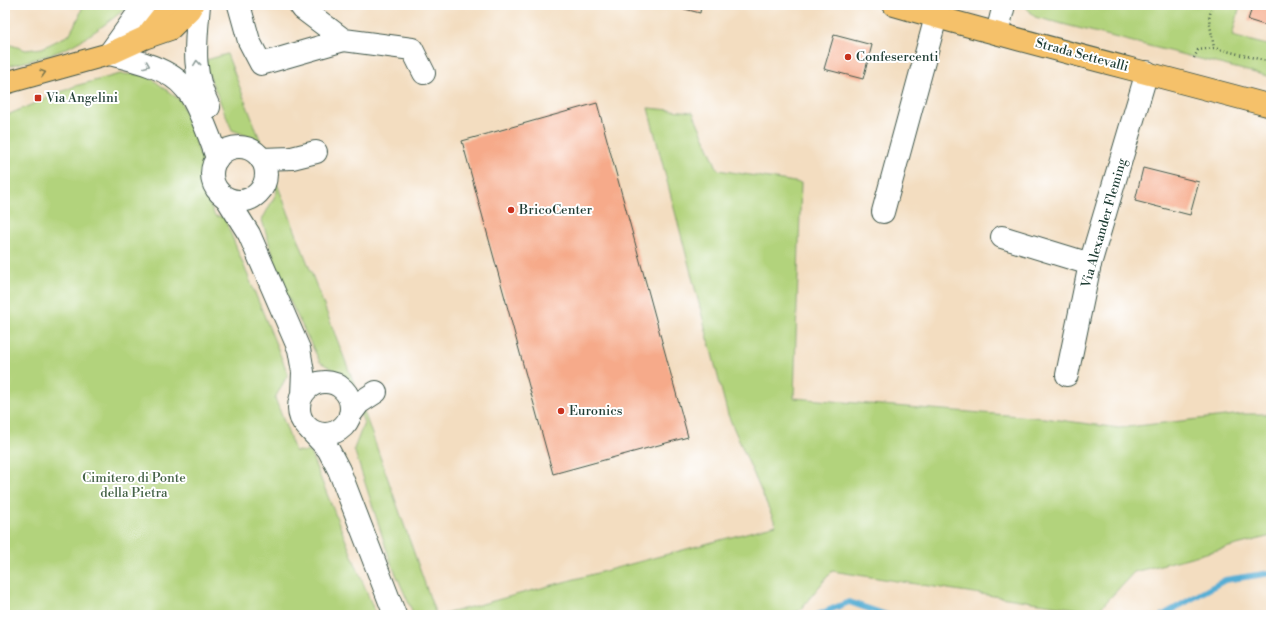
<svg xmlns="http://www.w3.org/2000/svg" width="1276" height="620" font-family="'Libre Bodoni',serif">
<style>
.green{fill:#b2d37b;stroke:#688858}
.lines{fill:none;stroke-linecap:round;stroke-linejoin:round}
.stream{stroke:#57aed4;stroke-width:6}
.building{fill:#f6aa8a}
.minor-casing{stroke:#3f5549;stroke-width:24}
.major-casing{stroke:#3f5549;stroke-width:24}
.path{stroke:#3f5549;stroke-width:2.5;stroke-dasharray:1 3;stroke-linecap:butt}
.minor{stroke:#fff;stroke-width:22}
.major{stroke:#f5c16b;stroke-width:22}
.oneway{stroke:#8f9e9a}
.oneway2{stroke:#7f784d}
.poi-dot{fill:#c8321e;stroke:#fff;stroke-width:1.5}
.labels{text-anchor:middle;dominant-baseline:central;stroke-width:4;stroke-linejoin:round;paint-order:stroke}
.street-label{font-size:13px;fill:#1f3d34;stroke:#fff}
.poi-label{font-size:13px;fill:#1f3d34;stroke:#fff;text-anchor:start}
.park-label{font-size:13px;fill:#446246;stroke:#fff}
</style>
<rect width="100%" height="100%" fill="#fff"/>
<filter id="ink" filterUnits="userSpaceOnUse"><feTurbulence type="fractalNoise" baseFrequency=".025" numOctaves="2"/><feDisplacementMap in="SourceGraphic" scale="8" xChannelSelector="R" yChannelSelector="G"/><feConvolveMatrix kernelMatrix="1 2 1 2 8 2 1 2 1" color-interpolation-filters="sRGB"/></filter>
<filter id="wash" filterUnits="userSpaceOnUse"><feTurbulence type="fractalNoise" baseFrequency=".012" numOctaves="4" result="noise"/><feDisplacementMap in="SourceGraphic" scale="16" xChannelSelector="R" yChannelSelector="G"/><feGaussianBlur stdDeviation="0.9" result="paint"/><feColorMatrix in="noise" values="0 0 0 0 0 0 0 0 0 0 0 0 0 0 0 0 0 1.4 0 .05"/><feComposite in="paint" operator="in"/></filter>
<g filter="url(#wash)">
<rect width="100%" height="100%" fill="#f3ddc0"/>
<g class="green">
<path d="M83 5H130C110 21 88 38 65 49 46 57 25 62 5 67V43L26 50 42 48 69 35 79 17Z"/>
<polygon points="1026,5 1240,5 1232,36 1271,46 1271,77 1035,17 1026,7"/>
<polygon points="227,54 355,386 436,615 414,615 391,563 354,449 364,423 346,377 320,362 283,287 262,220 277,192 258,140 232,130 203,61"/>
<polygon points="120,74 147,75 181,101 207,174 203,190 215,216 224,217 288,374 275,398 295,451 310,452 376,615 5,615 5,116 75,86"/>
<polygon points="648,108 693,112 718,170 801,183 794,398 1044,418 1119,428 1243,414 1271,414 1271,536 1134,572 1097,612 832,571 799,611 783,615 441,615 776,525 728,415"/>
</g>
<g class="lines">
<g class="stream">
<polyline points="817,615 849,602 887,615"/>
<polyline points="1163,615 1225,580 1271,573"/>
</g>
</g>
<g id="blocks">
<g class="building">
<polygon points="669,5 701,5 700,13"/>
<polygon points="1253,5 1271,5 1271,27 1248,20"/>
<polygon points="834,35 872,45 863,79 824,69"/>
<polygon points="597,103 688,437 553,474 462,141"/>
<polygon points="1143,168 1199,182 1190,215 1135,201"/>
</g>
</g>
</g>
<g filter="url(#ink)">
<use href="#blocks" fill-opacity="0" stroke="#3f5549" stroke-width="1"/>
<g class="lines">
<defs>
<g id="minor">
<path d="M144 5 109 54C134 60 170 68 186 89 193 97 197 107 201 116 207 131 213 144 217 159"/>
<path d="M199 5C196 43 191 71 209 107"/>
<polyline points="239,5 249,41 261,64 344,40"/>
<polyline points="300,5 303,9 344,40 412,49 424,73"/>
<polyline points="997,33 1004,5"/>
<circle cx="239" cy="174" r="27"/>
<polyline points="261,159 292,158 316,152"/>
<polyline points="227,199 249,234 299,349 303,372 302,395"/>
<polyline points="883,212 936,17"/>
<polyline points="1002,237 1090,264"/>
<polyline points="1067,375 1090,264 1147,72"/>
<circle cx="325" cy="408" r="26"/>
<polyline points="350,415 359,403 376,392"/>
<polyline points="310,430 328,449 339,470 395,615"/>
</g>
<g id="major">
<path d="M894 5C1019 41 1145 72 1271 106"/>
<polyline points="149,33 171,5"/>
<polyline points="5,83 109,54 144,38 170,29 189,10 192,5"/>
</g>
</defs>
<use href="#minor" class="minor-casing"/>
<use href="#major" class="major-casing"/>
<g class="path">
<polyline points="1212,5 1209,19 1214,48"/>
<polyline points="1194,58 1198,50 1214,48 1271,62"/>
</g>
<use href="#minor" class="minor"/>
<use href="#major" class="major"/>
</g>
<defs><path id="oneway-chevron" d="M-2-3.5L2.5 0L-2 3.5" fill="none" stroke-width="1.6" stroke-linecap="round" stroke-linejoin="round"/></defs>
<g class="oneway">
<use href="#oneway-chevron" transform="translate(197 63) rotate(-96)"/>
<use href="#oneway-chevron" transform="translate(147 65) rotate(22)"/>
</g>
<use class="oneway2" href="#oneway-chevron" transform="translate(43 73) rotate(-16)"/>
</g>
<g class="poi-dot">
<circle cx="848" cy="57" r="4"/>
<rect x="34" y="94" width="8" height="8" rx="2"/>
<circle cx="511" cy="210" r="4"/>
<circle cx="561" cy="411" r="4"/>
</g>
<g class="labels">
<g class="street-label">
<text transform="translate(1082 55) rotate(15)">Strada Settevalli</text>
<text transform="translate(1104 223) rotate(-74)">Via Alexander Fleming</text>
</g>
<g class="poi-label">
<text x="856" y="57">Confesercenti</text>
<text x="46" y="98">Via Angelini</text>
<text x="519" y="210">BricoCenter</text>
<text x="569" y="411">Euronics</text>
</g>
<g class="park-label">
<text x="134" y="478">Cimitero di Ponte<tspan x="134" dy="15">della Pietra</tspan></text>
</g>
</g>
<rect width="1276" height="620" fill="none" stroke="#fff" stroke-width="20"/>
</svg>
